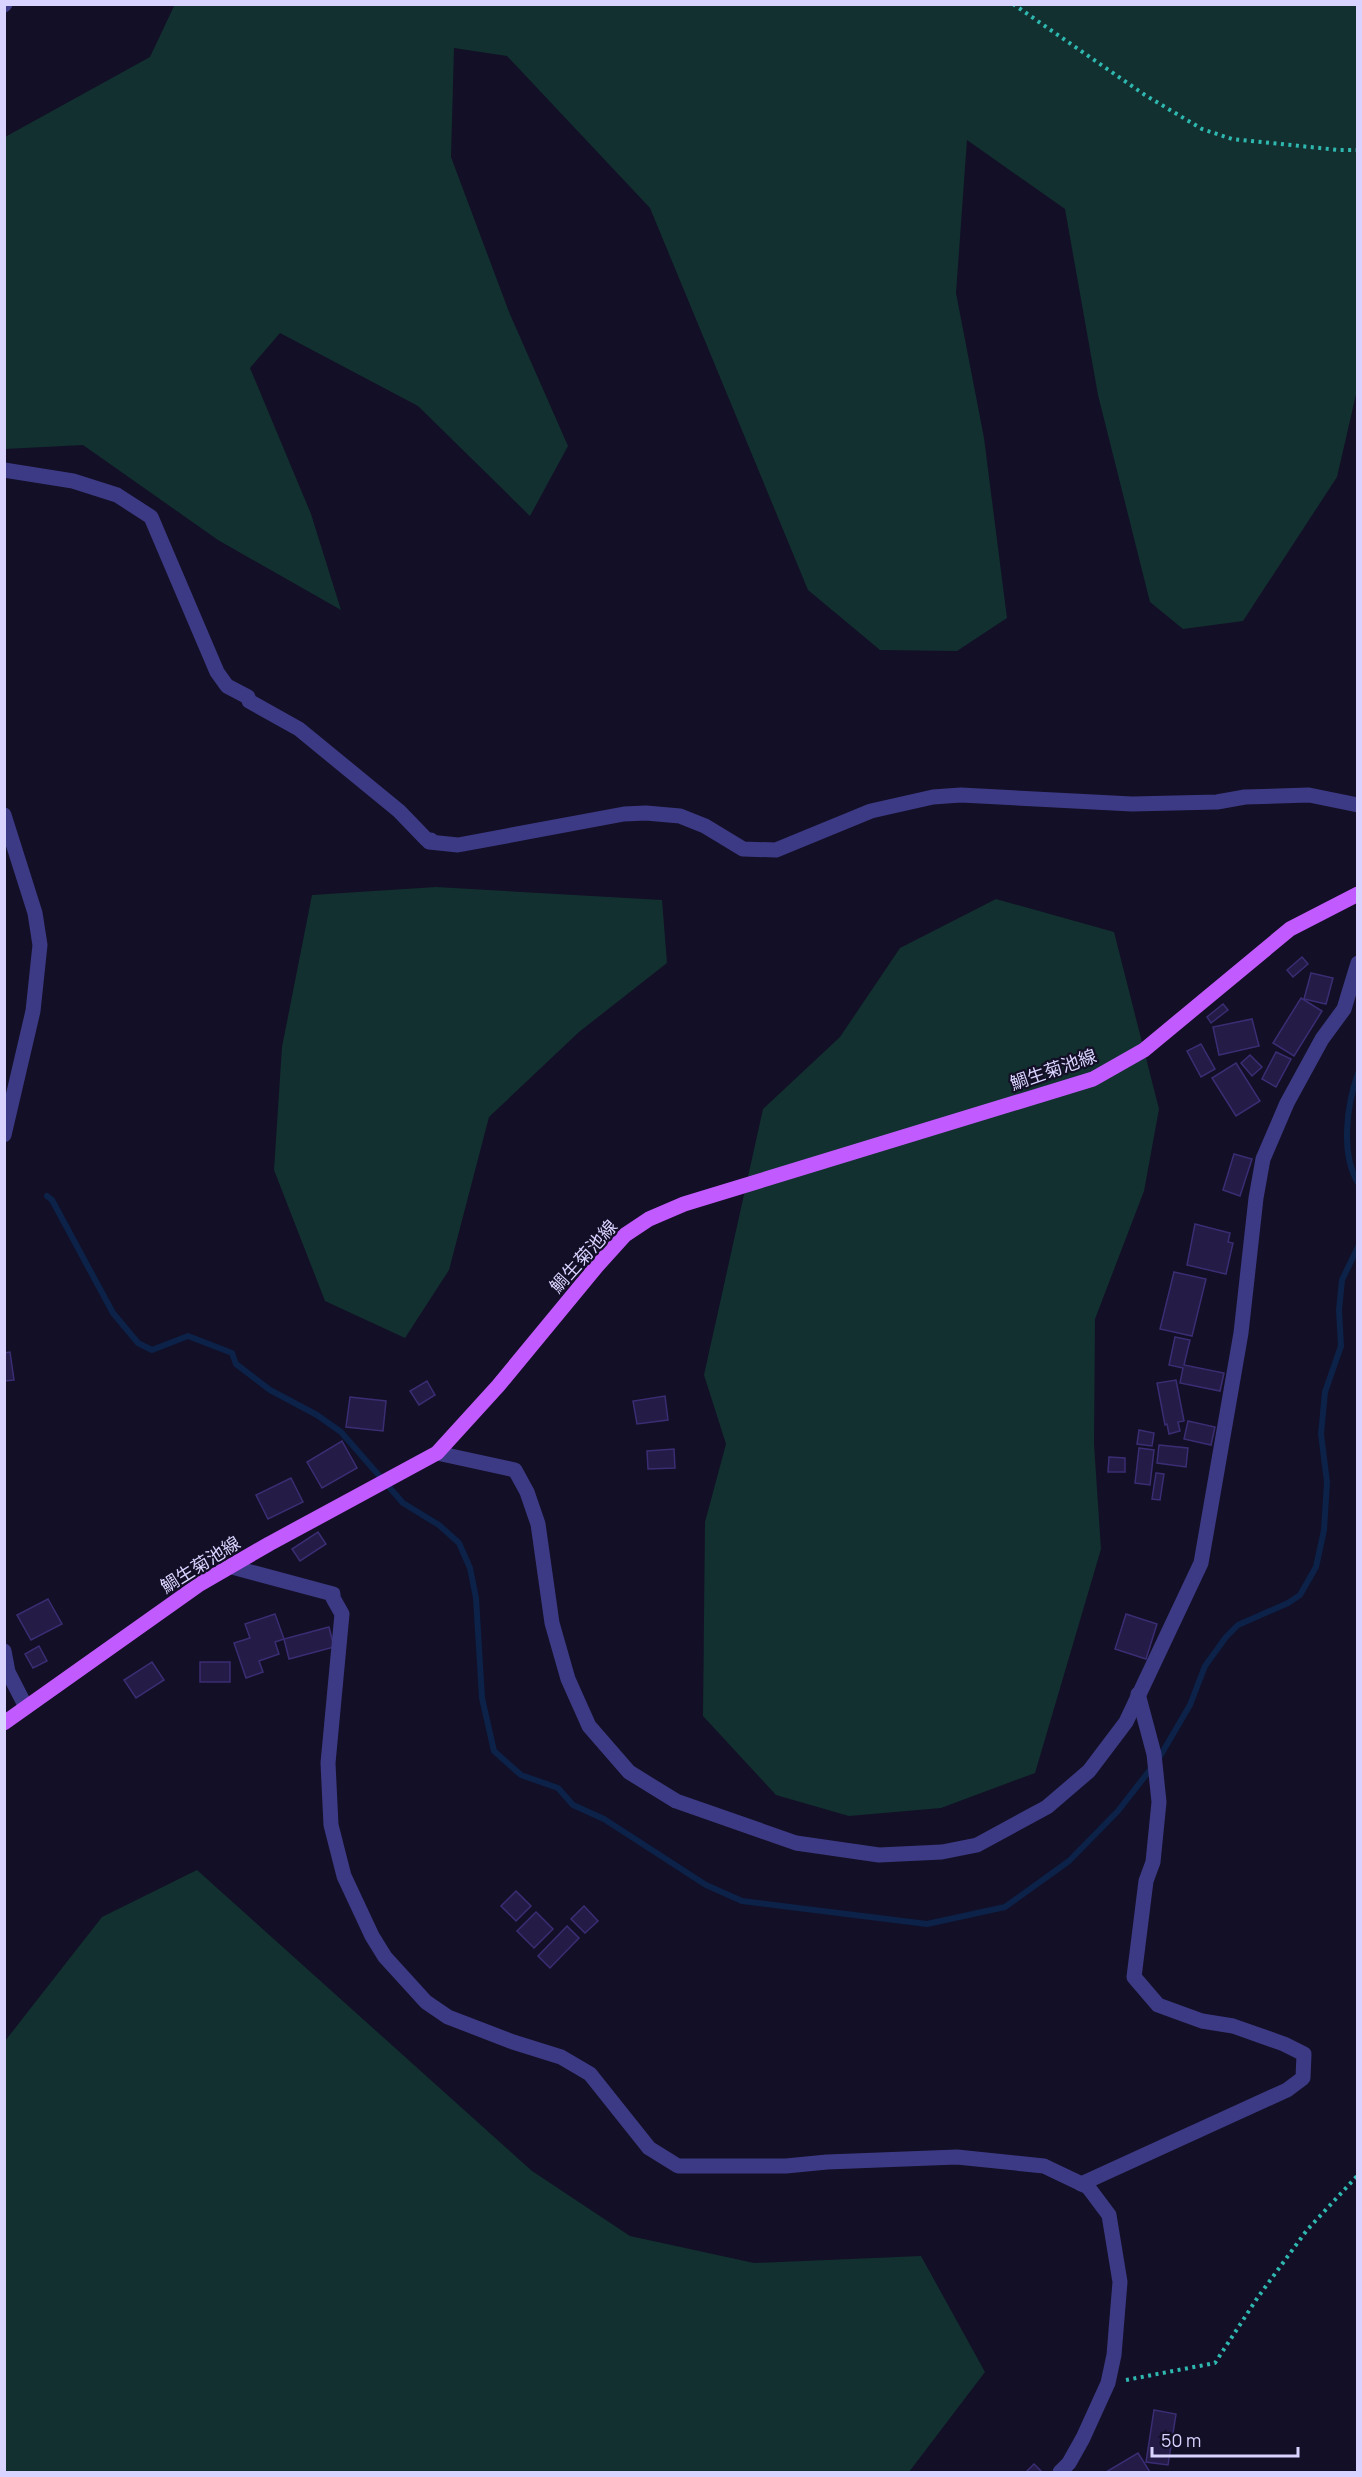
<svg xmlns="http://www.w3.org/2000/svg" width="1362" height="2477" font-family="Manrope,'Noto Sans JP',sans-serif">
<style>
.green{fill:#12302f}
.lines{fill:none;stroke-linecap:round;stroke-linejoin:round}
.stream{stroke:#0c2248;stroke-width:6}
.building{fill:#241b47;stroke:#3b2d73;stroke-width:1.5}
.path{stroke:#2fb8b0;stroke-width:4;stroke-dasharray:3 4.5;stroke-linecap:butt}
.minor{stroke:#3d3a85;stroke-width:15}
.major{stroke:#c25bff;stroke-width:15}
.labels{text-anchor:middle;dominant-baseline:central;stroke-width:4.5;stroke-linejoin:round;paint-order:stroke}
.street-label{font-size:18px;fill:#d9d4ff;stroke:#130f26}
</style>
<rect width="100%" height="100%" fill="#130f26"/>
<g class="green">
<polygon points="175,4 1357,5 1357,390 1337,477 1243,621 1183,629 1150,602 1098,395 1065,209 967,140 956,293 984,438 1007,618 957,651 880,650 808,590 650,208 507,56 454,48 451,157 509,312 568,446 530,516 418,406 280,333 250,368 311,514 341,610 218,540 83,445 5,449 5,137 150,57"/>
<polygon points="436,887 662,900 667,963 579,1032 489,1117 449,1270 405,1338 325,1301 274,1170 282,1047 312,895"/>
<polygon points="996,899 1114,932 1159,1109 1144,1191 1095,1319 1094,1444 1101,1549 1035,1773 941,1808 849,1816 776,1795 703,1716 705,1522 726,1444 704,1375 763,1109 840,1037 900,948"/>
<polygon points="197,1870 532,2171 630,2236 754,2263 921,2256 985,2372 909,2472 5,2472 5,2041 102,1917"/>
</g>
<g class="lines">
<g class="stream">
<path d="M1358 1073C1347 1105 1340 1153 1358 1183"/>
<polyline points="47,1196 52,1200 113,1313 138,1343 152,1350 188,1336 232,1353 236,1364 270,1390 317,1415 341,1432 403,1503 439,1525 459,1543 470,1568 476,1598 482,1698 494,1751 521,1775 558,1788 573,1805 604,1819 706,1885 742,1901 927,1924 1005,1907 1069,1861 1118,1811 1153,1766"/>
<polyline points="1159,1758 1190,1705 1205,1666 1226,1637 1238,1625 1288,1603 1300,1595 1316,1567 1324,1530 1327,1482 1321,1434 1325,1392 1341,1346 1339,1310 1342,1280 1358,1247"/>
</g>
</g>
<g class="building">
<polygon points="1302,957 1308,964 1293,977 1287,970"/>
<polygon points="1311,973 1333,978 1326,1004 1304,999"/>
<polygon points="1301,998 1322,1011 1294,1056 1273,1043"/>
<polygon points="1223,1004 1228,1010 1211,1023 1207,1017"/>
<polygon points="1252,1019 1259,1046 1219,1055 1213,1027"/>
<polygon points="1201,1044 1215,1069 1201,1077 1187,1051"/>
<polygon points="1276,1052 1291,1059 1276,1087 1262,1079"/>
<polygon points="1250,1055 1262,1067 1252,1076 1241,1063"/>
<polygon points="1236,1063 1260,1101 1236,1116 1212,1078"/>
<polygon points="1234,1154 1252,1159 1240,1196 1223,1190"/>
<polygon points="1195,1224 1230,1233 1228,1242 1233,1243 1226,1274 1187,1265"/>
<polygon points="1174,1272 1206,1279 1192,1336 1160,1329"/>
<polygon points="1175,1337 1190,1340 1184,1365 1224,1373 1220,1391 1180,1383 1183,1368 1169,1365"/>
<polygon points="10,1352 14,1380 4,1381 4,1353"/>
<polygon points="1176,1380 1184,1421 1178,1422 1180,1431 1169,1434 1167,1424 1165,1425 1157,1383"/>
<polygon points="427,1381 435,1395 419,1405 410,1391"/>
<polygon points="665,1396 668,1420 637,1424 633,1401"/>
<polygon points="350,1397 386,1401 383,1431 346,1427"/>
<polygon points="1188,1421 1215,1427 1211,1445 1184,1439"/>
<polygon points="1139,1430 1154,1433 1152,1446 1137,1444"/>
<polygon points="342,1441 357,1468 322,1488 307,1462"/>
<polygon points="1159,1445 1188,1448 1186,1467 1157,1463"/>
<polygon points="1139,1448 1154,1450 1150,1485 1135,1483"/>
<polygon points="674,1449 675,1468 648,1469 647,1451"/>
<polygon points="1109,1457 1125,1458 1125,1472 1108,1472"/>
<polygon points="1156,1473 1164,1474 1160,1500 1152,1499"/>
<polygon points="291,1478 303,1502 268,1519 256,1495"/>
<polygon points="318,1532 326,1544 300,1561 292,1549"/>
<polygon points="48,1599 62,1624 31,1640 17,1615"/>
<polygon points="275,1614 284,1639 275,1642 279,1654 259,1661 263,1672 246,1678 234,1643 250,1638 245,1624"/>
<polygon points="1126,1614 1157,1624 1146,1659 1115,1649"/>
<polygon points="329,1627 334,1647 289,1659 284,1639"/>
<polygon points="39,1646 47,1661 33,1668 25,1654"/>
<polygon points="152,1662 164,1680 136,1698 124,1680"/>
<rect x="200" y="1662" width="30" height="20"/>
<polygon points="516,1891 531,1906 516,1921 501,1906"/>
<polygon points="584,1906 598,1921 585,1933 571,1919"/>
<polygon points="536,1912 553,1929 534,1948 517,1931"/>
<polygon points="567,1926 579,1938 550,1968 538,1956"/>
<polygon points="1154,2410 1176,2414 1168,2465 1146,2462"/>
<polygon points="1138,2453 1150,2472 1106,2472"/>
<polygon points="1034,2464 1042,2472 1026,2472"/>
</g>
<g class="lines">
<g class="path">
<polyline points="1013,4 1145,95 1202,129 1232,139 1339,150 1358,150"/>
<polyline points="1126,2380 1215,2363 1258,2297 1307,2230 1358,2175"/>
</g>
<g class="minor">
<polyline points="4,5 5,4"/>
<polyline points="4,470 73,481 117,495 151,517 217,672 227,686 248,697 249,701 299,729 399,811 427,840 431,840 429,842 458,845 624,814 646,813 680,816 705,826 743,849 776,850 871,811 933,797 961,795 1132,804 1217,802 1245,797 1309,795 1358,805"/>
<polyline points="4,815 35,913 40,945 33,1011 4,1135"/>
<polyline points="437,1453 515,1470 527,1492 538,1524 552,1623 568,1679 589,1726 629,1772 676,1801 796,1843 879,1855 942,1852 977,1845 1047,1807 1089,1771 1126,1722 1201,1563 1241,1333 1256,1198 1263,1159 1287,1103 1322,1039 1344,1009 1358,963"/>
<polyline points="232,1567 333,1594 333,1598 342,1614 328,1763 331,1825 344,1876 372,1936 385,1957 426,2002 448,2017 513,2042 561,2057 590,2074 649,2148 678,2166 786,2166 827,2162 957,2157 1044,2166 1088,2187 1109,2215 1120,2282 1114,2355 1108,2383 1083,2438 1069,2463 1060,2472"/>
<polyline points="4,1651 8,1672 26,1707"/>
<polyline points="1081,2184 1287,2090 1303,2078 1304,2054 1284,2044 1233,2026 1202,2021 1158,2005 1134,1977 1146,1881 1153,1862 1159,1802 1154,1754 1138,1694"/>
</g>
<polyline class="major" points="4,1723 200,1584 269,1544 437,1453 498,1386 597,1266 625,1235 649,1219 684,1204 1093,1079 1144,1050 1290,929 1358,894"/>
</g>
<g class="labels">
<g class="street-label">
<text transform="translate(1053 1069) rotate(-19)">鯛生菊池線</text>
<text transform="translate(583 1256) rotate(-48)">鯛生菊池線</text>
<text transform="translate(200 1564) rotate(-32)">鯛生菊池線</text>
</g>
</g>
<rect width="1362" height="2477" fill="none" stroke="#d9d4ff" stroke-width="12"/>
<path d="M1152 2447v9h146v-9" fill="none" stroke="#d9d4ff" stroke-width="3"/>
<text x="1161" y="2447" font-size="18" fill="#d9d4ff" stroke="#130f26" stroke-width="4.5" paint-order="stroke">50 m</text>
</svg>
